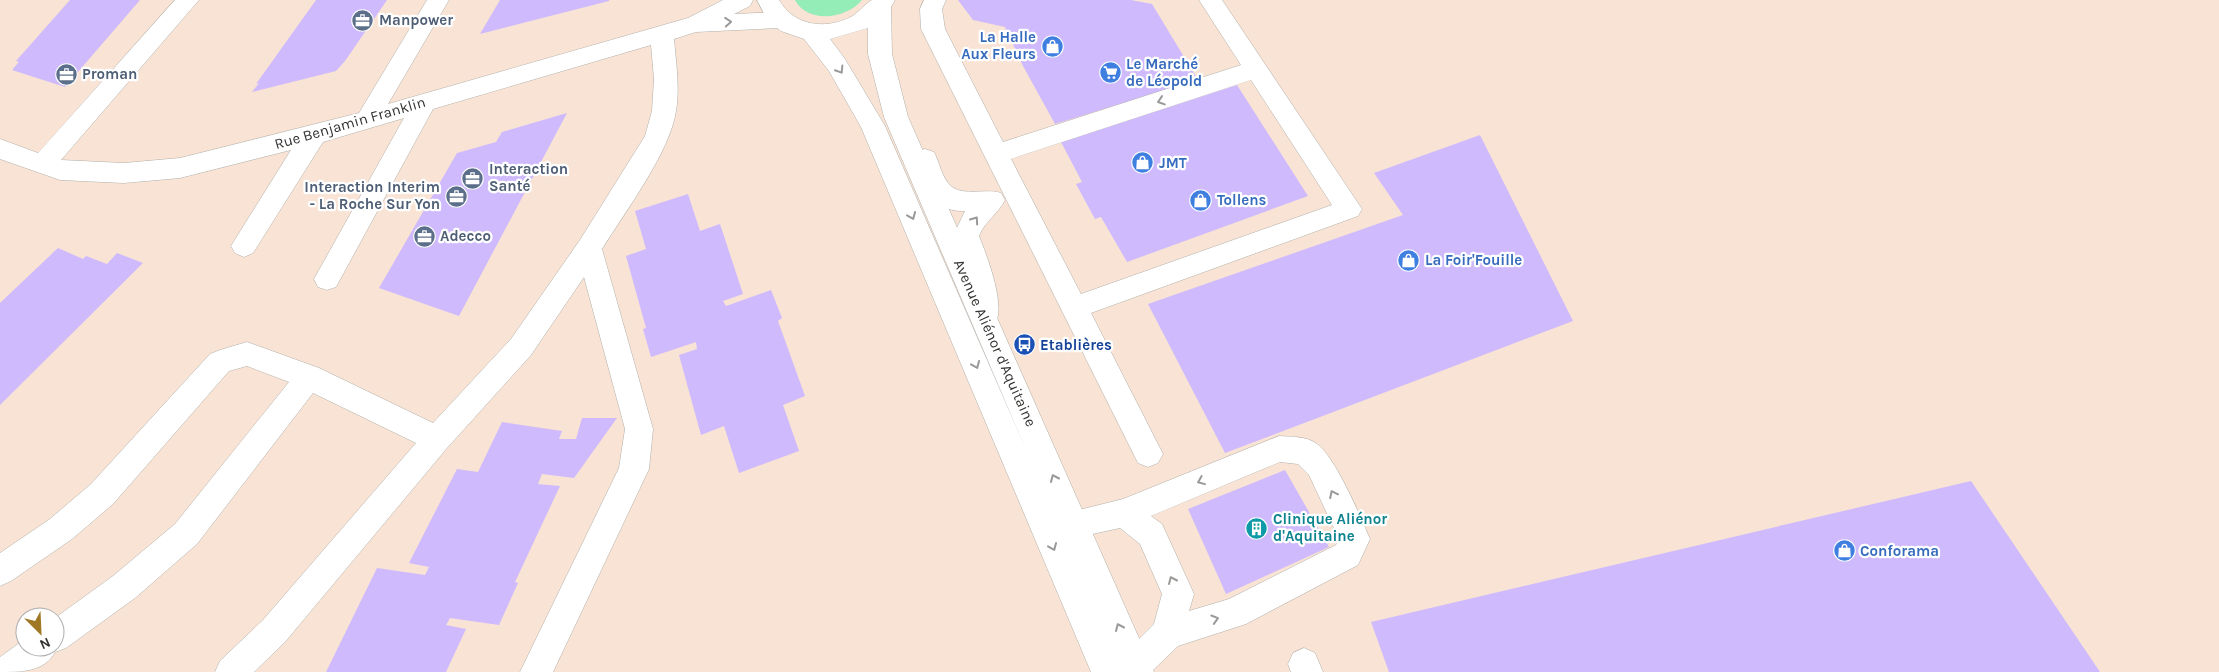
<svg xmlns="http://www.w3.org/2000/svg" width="2219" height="672" font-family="Karla,sans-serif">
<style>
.commercial{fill:#f8e3d4;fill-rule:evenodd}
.green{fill:#94edb6}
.building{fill:#cfbafe}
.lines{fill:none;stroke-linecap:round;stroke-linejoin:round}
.minor-casing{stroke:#b1b0ab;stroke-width:1}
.major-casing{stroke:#b1b0ab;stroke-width:1}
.minor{fill:#fff;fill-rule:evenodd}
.major{fill:#fff;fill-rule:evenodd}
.oneway{stroke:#999998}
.labels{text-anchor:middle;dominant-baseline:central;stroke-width:4.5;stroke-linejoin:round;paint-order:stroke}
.service-label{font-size:15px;font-weight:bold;fill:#4e5e75;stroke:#fff;text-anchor:start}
.shop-label{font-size:15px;font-weight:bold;fill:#366cbe;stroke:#fff;text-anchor:start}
.street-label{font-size:15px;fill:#333331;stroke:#fff}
.transit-label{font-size:15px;font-weight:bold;fill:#164399;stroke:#fff;text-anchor:start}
.culture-label{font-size:15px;font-weight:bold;fill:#0d838f;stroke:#fff;text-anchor:start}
</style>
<rect width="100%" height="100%" fill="#f3f2ed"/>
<path class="commercial" d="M0 0H2219V672H0ZM25 617H55V647H25Z"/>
<path class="green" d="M795 0H862C847 19 807 24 795 0Z"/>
<g class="building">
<polygon points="70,0 140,0 65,87 12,70 19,62 16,61"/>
<polygon points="316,0 387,0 345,61 336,71 252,92 259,83 256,84"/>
<polygon points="500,0 609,0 609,1 480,34"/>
<polygon points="958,0 1131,0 1152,4 1198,80 1055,124 1023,66 1005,27 973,20"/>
<polygon points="1237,85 1308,196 1127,262 1101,217 1095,219 1076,184 1082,182 1061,142"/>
<polygon points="567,113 459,316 379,288 457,153 496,142 502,132"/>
<polygon points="1480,135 1573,321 1225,453 1148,304 1403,215 1374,173"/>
<polygon points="688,194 700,231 720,224 743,294 723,301 726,306 771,290 782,318 778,321 805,396 783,405 799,451 739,473 724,426 701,435 679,355 697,349 696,342 651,357 643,329 646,328 626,256 646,249 635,211"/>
<polygon points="58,248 83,259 86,256 107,264 117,253 143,263 0,405 0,303"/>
<polygon points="582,418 617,418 574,478 542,474 538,484 560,486 515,582 518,583 499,625 450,618 446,625 466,629 446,672 326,672 377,568 425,575 429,567 409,563 457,469 478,472 502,422 562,431 559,439 576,439"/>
<polygon points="1285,470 1329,547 1226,594 1188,509"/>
<polygon points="1971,481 2100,672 1389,672 1371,622"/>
</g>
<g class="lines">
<defs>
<g id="minor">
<path d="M175 0H199L61 160 124 163 180 158 359 113 427 0H449L388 104 688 18 723 0H753L750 6 734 14 780 12 788 14 792 20 788 26 780 28 696 32 674 39C676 63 680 87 676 111 670 152 625 212 602 249L653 429 649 469 553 672H520L619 468 625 429 584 277 531 355 447 448 285 642 254 672H215L220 661 263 620 416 443 313 393 197 544 135 598 66 648 55 652C45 672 20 672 0 672V657L25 639V647H55V618L113 576 175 524 289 382 247 366 229 371 113 504 72 539 11 581 0 586V553L50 519 91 484 210 354 220 350 247 342 319 368 433 423 511 339 580 240 645 136 652 111 654 79 651 45 433 109 336 287 327 290 318 287 314 279 404 118 323 142 253 253 244 257 235 253 231 246 291 150 180 178 124 183 60 180 0 159V139L38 153Z"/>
<path d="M924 0H946L942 9 945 29 1003 142 1241 65 1199 0H1222L1362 209 1358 216 1091 313 1163 454 1158 463 1148 467 1138 463 921 29 920 9ZM1251 80 1332 205 1081 294 1011 159Z"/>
<path d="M925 149 934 152C939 161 942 178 950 185 961 197 986 188 1001 193L1005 200C998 214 985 221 979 236 987 256 1005 303 996 322L986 325 976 322 972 314 963 263 953 236 965 211C930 212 924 185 913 159L916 152Z"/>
<path d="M1279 436C1291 437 1307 436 1317 444 1336 458 1360 516 1370 539L1358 565 1246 624 1178 646 1151 672H1122L1119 665 1124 654 1154 624 1162 594 1140 544 1120 528 1074 538 1063 534 1059 524 1063 514 1123 499ZM1280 462 1298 464 1309 475 1339 539 1336 545 1229 599 1189 611 1194 594 1162 524 1151 516Z"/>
<polygon points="1304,648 1315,653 1323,672 1291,672 1288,664 1293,653"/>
</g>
<path id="major" d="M757 0H779C794 26 825 30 851 17 858 13 867 2 872 0 878 0 889 0 895 0L891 7 892 54 908 117 1154 672H1091L861 127 829 71 804 39 781 31 768 21ZM868 28V54L884 117 1027 452 885 126 845 59 830 39Z"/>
</defs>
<use href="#minor" class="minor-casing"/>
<use href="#major" class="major-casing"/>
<use href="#minor" class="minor"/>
<use href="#major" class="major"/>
</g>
<defs><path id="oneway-chevron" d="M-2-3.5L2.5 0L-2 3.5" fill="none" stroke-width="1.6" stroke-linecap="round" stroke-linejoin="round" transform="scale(1.25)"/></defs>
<g class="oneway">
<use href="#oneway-chevron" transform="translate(728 22) rotate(-4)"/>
<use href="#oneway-chevron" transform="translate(840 70) rotate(58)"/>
<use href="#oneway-chevron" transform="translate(1161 101) rotate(162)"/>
<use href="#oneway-chevron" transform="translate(912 216) rotate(67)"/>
<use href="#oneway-chevron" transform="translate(975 220) rotate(-55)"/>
<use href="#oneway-chevron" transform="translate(976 365) rotate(67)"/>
<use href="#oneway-chevron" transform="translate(1054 478) rotate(-114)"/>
<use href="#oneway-chevron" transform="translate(1201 481) rotate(158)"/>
<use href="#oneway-chevron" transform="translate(1333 494) rotate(-116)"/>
<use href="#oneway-chevron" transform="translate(1053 547) rotate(67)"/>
<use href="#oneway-chevron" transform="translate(1172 580) rotate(-114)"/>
<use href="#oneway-chevron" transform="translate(1215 619) rotate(-17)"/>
<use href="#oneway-chevron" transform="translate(1119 627) rotate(-114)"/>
</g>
<defs>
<symbol id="office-disc" viewBox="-11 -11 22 22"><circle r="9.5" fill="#5c6f8a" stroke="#fff"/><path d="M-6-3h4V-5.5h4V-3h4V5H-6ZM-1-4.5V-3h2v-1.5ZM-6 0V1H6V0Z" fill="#fff"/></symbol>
<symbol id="shop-disc" viewBox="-11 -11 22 22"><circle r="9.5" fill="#3f7fe0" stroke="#fff"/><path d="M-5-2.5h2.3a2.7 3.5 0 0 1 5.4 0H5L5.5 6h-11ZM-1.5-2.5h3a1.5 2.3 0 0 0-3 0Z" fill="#fff"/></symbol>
<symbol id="supermarket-disc" viewBox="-11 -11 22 22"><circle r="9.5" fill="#3f7fe0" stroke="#fff"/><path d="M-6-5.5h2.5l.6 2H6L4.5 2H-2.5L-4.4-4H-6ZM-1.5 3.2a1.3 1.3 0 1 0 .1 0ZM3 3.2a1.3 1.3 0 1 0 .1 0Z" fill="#fff"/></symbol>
<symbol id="bus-disc" viewBox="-11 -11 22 22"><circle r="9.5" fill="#1a4fb4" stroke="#fff"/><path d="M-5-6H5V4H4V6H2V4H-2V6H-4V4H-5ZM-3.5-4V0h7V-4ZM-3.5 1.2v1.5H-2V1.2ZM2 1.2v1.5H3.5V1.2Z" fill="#fff"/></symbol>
<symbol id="building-disc" viewBox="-11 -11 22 22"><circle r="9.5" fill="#0f9aa8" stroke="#fff"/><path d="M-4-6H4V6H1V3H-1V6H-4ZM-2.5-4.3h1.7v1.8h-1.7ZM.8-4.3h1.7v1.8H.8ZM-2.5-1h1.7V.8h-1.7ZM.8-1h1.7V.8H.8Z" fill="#fff"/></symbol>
</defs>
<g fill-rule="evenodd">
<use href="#office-disc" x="350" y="8" width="25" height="25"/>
<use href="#shop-disc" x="1040" y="34" width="25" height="25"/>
<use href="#supermarket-disc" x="1098" y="60" width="25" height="25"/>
<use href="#office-disc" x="54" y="62" width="25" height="25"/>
<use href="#shop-disc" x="1130" y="150" width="25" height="25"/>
<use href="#office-disc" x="460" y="166" width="25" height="25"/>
<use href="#office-disc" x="444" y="184" width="25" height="25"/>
<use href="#shop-disc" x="1188" y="188" width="25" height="25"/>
<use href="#office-disc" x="412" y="224" width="25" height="25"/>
<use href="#shop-disc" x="1396" y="248" width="25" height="25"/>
<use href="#bus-disc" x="1012" y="332" width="25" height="25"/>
<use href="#building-disc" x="1244" y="516" width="25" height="25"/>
<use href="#shop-disc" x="1832" y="538" width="25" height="25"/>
</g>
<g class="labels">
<g class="service-label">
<text x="379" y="20">Manpower</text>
<text x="82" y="74">Proman</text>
<text x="489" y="169">Interaction<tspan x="489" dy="17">Santé</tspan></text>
<text x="440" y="187" text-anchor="end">Interaction Interim<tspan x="440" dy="17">- La Roche Sur Yon</tspan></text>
<text x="440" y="236">Adecco</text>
</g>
<g class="shop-label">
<text x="1036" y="37" text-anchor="end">La Halle<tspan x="1036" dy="17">Aux Fleurs</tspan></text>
<text x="1126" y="64">Le Marché<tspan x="1126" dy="17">de Léopold</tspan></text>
<text x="1159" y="163">JMT</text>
<text x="1217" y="200">Tollens</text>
<text x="1425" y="260">La Foir'Fouille</text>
<text x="1860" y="551">Conforama</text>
</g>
<g class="street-label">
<text transform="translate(350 123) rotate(-16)">Rue Benjamin Franklin</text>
<text transform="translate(995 343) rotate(66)">Avenue Aliénor d'Aquitaine</text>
</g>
<g class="transit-label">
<text x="1040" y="345">Etablières</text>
</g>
<g class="culture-label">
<text x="1273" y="519">Clinique Aliénor<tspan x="1273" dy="17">d'Aquitaine</tspan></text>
</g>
</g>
<g transform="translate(40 632) rotate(156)"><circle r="24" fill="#ffffff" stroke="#adadad"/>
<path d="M0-4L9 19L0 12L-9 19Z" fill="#9f7826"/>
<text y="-8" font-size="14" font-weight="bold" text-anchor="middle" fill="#333331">N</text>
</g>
</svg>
